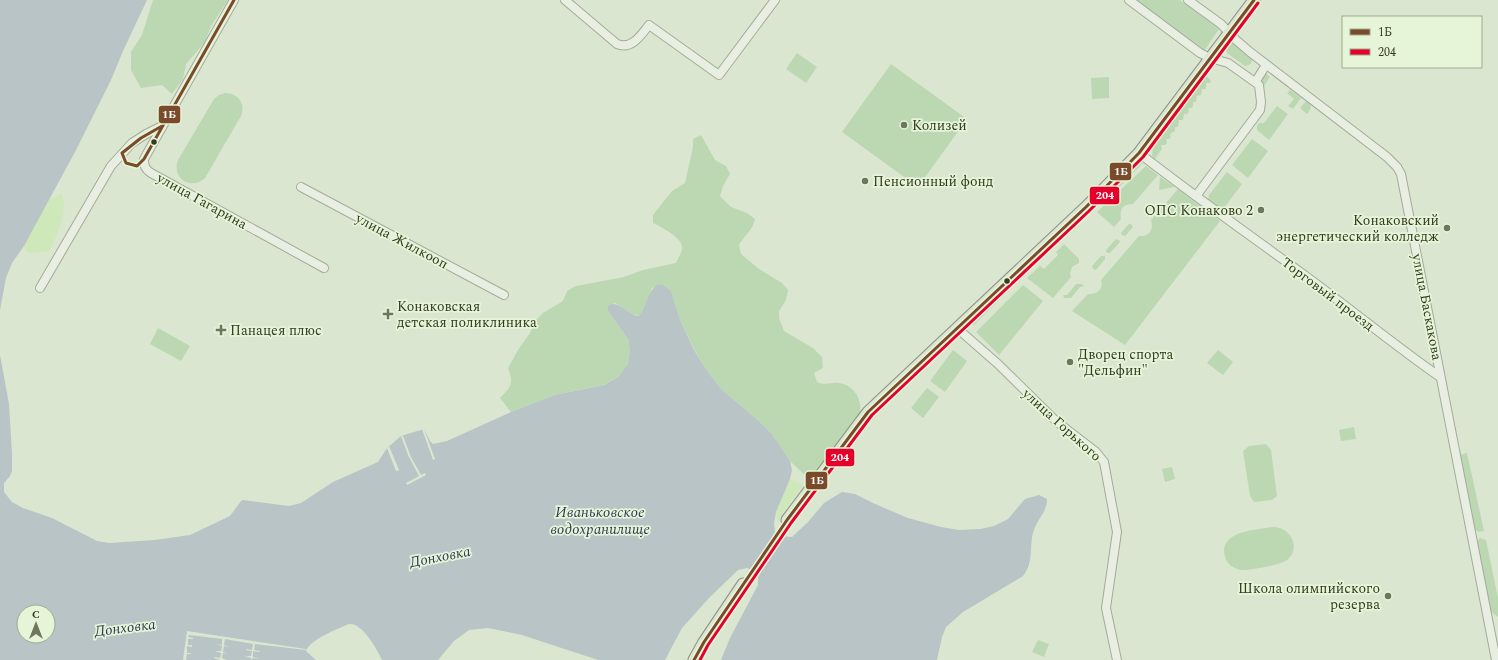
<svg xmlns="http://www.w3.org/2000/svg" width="1498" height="660" font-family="Spectral,serif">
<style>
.green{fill:#bbd8b3}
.sand{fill:#cfe8b9}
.water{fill:#b8c4c6;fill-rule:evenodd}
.pier{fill:#dbe6d0}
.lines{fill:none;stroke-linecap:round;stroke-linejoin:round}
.minor-casing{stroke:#a3ab99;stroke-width:10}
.major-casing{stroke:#8a9180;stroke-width:13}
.minor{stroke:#e8eee1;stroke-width:8}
.major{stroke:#dce4d3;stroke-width:11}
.bus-1-casing{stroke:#e6f5d7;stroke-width:6}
.bus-2-casing{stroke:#e6f5d7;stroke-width:6}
.bus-1{stroke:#7a4b2a;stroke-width:3}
.bus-2{stroke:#e4002b;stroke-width:3}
.poi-dot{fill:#6e765e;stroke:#e6f5d7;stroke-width:1.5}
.bus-dot{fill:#333a20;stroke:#e6f5d7;stroke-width:1.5}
.labels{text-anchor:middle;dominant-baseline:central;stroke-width:3.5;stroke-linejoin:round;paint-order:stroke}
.poi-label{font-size:14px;fill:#333a20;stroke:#e6f5d7;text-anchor:start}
.street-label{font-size:14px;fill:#333a20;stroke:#e6f5d7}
.water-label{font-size:15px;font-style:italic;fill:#303b5a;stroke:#e6f5d7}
.line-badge{stroke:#e6f5d7;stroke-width:1.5}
.badge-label{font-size:11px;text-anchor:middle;font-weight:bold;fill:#fff}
</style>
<rect width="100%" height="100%" fill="#dbe6d0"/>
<g class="green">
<polygon points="153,0 228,0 211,26 205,42 186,64 183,79 172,94 162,85 141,88 131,70 131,52 142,35"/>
<polygon points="1136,0 1180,0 1219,29 1204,51"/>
<path d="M1229 44H1234L1252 58C1252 63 1251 65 1245 66L1227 53 1226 48Z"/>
<polygon points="797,53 817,67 806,83 786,69"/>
<polygon points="891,64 967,119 918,187 842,132"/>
<polygon points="1265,73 1270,77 1262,89 1261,80"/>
<polygon points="1206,75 1211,81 1210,83 1206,83 1206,89 1202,89 1201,95 1197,96 1196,102 1193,102 1193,106 1192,108 1188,108 1189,112 1187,114 1184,114 1183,120 1179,120 1178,127 1175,127 1175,131 1170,134 1171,137 1169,139 1166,139 1167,143 1165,145 1161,145 1162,149 1154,160 1152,155 1153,147"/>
<polygon points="1109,77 1109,98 1092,99 1091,78"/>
<polygon points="1290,90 1301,98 1293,109 1288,106 1294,99 1287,93"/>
<path d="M225 93C238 93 246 104 241 116L205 178C191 191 171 178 178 160L214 99 219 95Z"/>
<polygon points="1306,101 1310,104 1311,108 1307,114 1300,108"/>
<polygon points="1277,106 1288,114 1269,140 1257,130 1257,126 1259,123 1264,123"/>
<path d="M701 135 715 160 726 166 730 174 723 186 720 196 731 207 747 213 755 219C753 230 744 236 739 245L741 254 759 269 782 283 788 290 786 300 779 311V318L784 331 813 348 822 357 823 368 814 373 817 382C826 386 830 382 839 383 855 385 864 402 859 416L811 481 790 461 772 434 759 421 722 390 708 372 694 349 680 320 671 291 663 285 652 288 647 303 640 316 632 314 615 303 608 306V311L628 339 630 350 628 364 618 377 603 385 555 395 511 412 500 398C511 387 514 384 508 368L518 350 530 333 535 321 543 313 563 301 567 291 576 286 624 277 643 270 676 263C678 258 682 252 682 248 683 238 661 227 653 223V215L672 191 685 183 693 147V139Z"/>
<polygon points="1252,139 1268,151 1248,178 1232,165"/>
<polygon points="1140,162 1143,163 1101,205 1098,204 1099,201"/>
<path d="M1146 166 1158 175 1133 204C1123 204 1119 209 1121 219L1114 227 1097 212Z"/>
<path d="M1227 172 1242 184 1221 212C1215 207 1206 204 1209 195Z"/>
<polygon points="1160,177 1175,187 1159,190"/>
<path d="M1178 189 1220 221 1125 345 1072 311 1088 294C1097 295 1104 289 1101 280L1139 236C1149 237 1154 230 1151 220Z"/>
<polygon points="1129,224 1131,224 1133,227 1125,236 1122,235 1121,233"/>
<polygon points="1116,239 1119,240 1120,242 1110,253 1107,253 1106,250"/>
<polygon points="1064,244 1079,259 1079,263 1072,267 1070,274 1071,277 1053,298 1027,278 1040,266 1044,269 1058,255 1056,252"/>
<polygon points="1101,256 1105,256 1105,259 1096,270 1093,269 1092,266"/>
<polygon points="1018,276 1021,278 973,326 972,321"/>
<polygon points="1076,284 1081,284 1085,286 1080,287 1071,298 1064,298 1063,295 1067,295"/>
<polygon points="1023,285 1043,301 999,355 976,332"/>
<polygon points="158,328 190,346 181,361 150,344"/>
<polygon points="953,350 967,361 945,392 930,381"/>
<polygon points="1218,350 1233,362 1223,375 1207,363"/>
<polygon points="927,388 939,397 923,418 911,408"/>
<polygon points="1354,427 1356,439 1341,441 1339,430"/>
<polygon points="1266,444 1271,450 1277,496 1272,500 1254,502 1250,496 1243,451 1249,446"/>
<polygon points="1467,453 1484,531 1479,532 1474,529 1459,455"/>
<polygon points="1172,467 1175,479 1165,482 1162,469"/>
<path d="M1272 527C1290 526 1302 547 1287 560 1281 565 1248 571 1240 570 1236 569 1232 567 1229 564 1226 561 1224 555 1224 550 1226 530 1257 530 1272 527Z"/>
<polygon points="1480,538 1486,540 1498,598 1498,617 1490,611 1476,543"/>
<polygon points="1038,640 1049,644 1044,657 1032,652"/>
</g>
<g class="sand">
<path d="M61 194C70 206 56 239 49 251L33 253 27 252 24 246 49 200Z"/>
<polygon points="790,479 803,485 777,522 776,512"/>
</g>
<g class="water">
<polygon points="0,0 147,0 123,51 111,80 76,150 24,246 12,263 6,278 0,310"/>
<path d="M657 285H663L671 291 680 320 694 350 708 372 722 390 759 421 772 434 790 461 792 470 790 479 776 512 774 523 775 532 781 536 792 537 808 522 824 503 842 492 855 494 875 504 908 518 941 527 959 530 980 529 994 526 1008 519 1025 499 1039 495 1047 499C1047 513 1036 520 1033 533 1029 549 1034 562 1023 576L963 612 946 627 942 637 937 660H721L730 638 758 585V578L754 571 747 568 738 570 709 598 682 628 665 660H598L522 635 488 628 469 630 454 641 438 660H382C377 649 362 622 349 624 338 629 310 639 306 651L316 660H0V355L9 404 12 454V471L10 476 4 483V492L12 502 23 508 52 518 97 541 109 543 155 540 190 535 230 516 241 501 243 500 289 506 301 503 333 482 378 462 387 448 401 436 424 429 430 441 433 444 447 441 511 412 555 395 604 385 618 377 628 364 630 350 628 339 608 311V306C617 298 629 316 639 316 647 307 647 292 657 285ZM24 612H48V636H24Z"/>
</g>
<g class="pier">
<polygon points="422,429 424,429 435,459 433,460"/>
<polygon points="401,436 403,436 411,457 421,475 425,473 426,475 407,485 406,483 419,476 408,455"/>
<polygon points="389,446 399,470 396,471 387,448"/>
<polygon points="187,631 306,649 306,650 255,644 254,650 260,651 259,652 253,651 253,657 259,659 253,658 251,660 251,658 245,656 251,656 252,651 246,650 246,649 252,650 253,644 225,639 224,645 229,647 224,646 223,652 228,654 223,653 222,658 227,660 220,660 214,658 214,657 220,658 221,653 215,651 221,651 222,646 216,644 222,645 222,639 189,635 188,637 193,638 193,639 188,639 188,645 192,645 192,647 187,646 187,653 191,653 191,654 187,654 186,660 183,660"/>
</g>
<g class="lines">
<defs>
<g id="minor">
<path d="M234 0 144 159C144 166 145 169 151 173L324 268"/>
<path d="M565 0 617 44C632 50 641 35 649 25L719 75 775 0"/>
<polyline points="1129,0 1200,53 1210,58 1228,63 1259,85 1261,102 1260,110 1196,196"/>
<polyline points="1188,0 1221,24 1236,40 1250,52 1387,157 1397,167 1401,174 1496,660"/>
<polyline points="1256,81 1266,65"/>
<path d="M1139 153C1194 196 1251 236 1307 277 1352 310 1394 345 1440 377"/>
<polyline points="301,187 504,295"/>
<polyline points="40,288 111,166 132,143 146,134 162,126"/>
<polyline points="958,329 998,364 1057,422 1096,452 1104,462 1117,532 1106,608 1117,660"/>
</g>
<g id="major">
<polyline points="787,520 868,412 1086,207 1139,153 1254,0"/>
<polyline points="694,660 704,642 743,584"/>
</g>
</defs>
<use href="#minor" class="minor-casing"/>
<use href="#major" class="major-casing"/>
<use href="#minor" class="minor"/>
<use href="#major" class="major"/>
<defs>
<g id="bus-1">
<polyline points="162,126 141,138 122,153 126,163 137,166 144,159 234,0"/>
<polyline points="694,660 704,642 787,520 868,412 1086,207 1139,153 1254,0"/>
</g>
<polyline id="bus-2" points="700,660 708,645 791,523 872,415 1089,211 1143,157 1258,3"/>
</defs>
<use href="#bus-1" class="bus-1-casing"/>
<use href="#bus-2" class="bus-2-casing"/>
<use href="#bus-1" class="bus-1"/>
<use href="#bus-2" class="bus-2"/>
</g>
<g class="poi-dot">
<circle cx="904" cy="125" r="4"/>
<circle cx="865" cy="181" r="4"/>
<circle cx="1261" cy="210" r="4"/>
<circle cx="1447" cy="228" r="4"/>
<path d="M386 308h4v4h4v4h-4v4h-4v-4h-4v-4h4z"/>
<path d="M219 324h4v4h4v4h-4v4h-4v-4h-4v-4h4z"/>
<circle cx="1070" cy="362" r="4"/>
<circle cx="1388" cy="596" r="4"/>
</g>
<g class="bus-dot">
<circle cx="154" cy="142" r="3.5"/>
<circle cx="1007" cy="281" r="3.5"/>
</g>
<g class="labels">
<g class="poi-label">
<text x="912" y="125">Колизей</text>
<text x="873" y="181">Пенсионный фонд</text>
<text x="1253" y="210" text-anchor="end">ОПС Конаково 2</text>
<text x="1439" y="220" text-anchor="end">Конаковский<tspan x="1439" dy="16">энергетический колледж</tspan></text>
<text x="397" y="306">Конаковская<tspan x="397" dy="16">детская поликлиника</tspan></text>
<text x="230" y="330">Панацея плюс</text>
<text x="1078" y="354">Дворец спорта<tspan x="1078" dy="16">"Дельфин"</tspan></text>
<text x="1380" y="588" text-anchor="end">Школа олимпийского<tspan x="1380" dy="16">резерва</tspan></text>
</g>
<g class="street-label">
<text transform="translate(202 201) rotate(29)">улица Гагарина</text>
<text transform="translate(402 241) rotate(28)">улица Жилкооп</text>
<text transform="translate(1328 294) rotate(37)">Торговый проезд</text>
<text transform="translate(1427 307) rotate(79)">улица Баскакова</text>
<text transform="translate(1062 425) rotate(42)">улица Горького</text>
</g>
<g class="water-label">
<text x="600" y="512">Иваньковское<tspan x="600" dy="17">водохранилище</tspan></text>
<text transform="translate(440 557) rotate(-11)">Донховка</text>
<text transform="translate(125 628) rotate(-7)">Донховка</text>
</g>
</g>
<g class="line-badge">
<rect x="158" y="105" width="23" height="19" rx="4" fill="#7a4b2a"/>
<rect x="1109" y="162" width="23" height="19" rx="4" fill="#7a4b2a"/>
<rect x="1089" y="186" width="31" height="19" rx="4" fill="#e4002b"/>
<rect x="825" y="448" width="30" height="19" rx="4" fill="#e4002b"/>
<rect x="805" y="471" width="23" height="19" rx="4" fill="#7a4b2a"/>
</g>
<g class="badge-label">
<text x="169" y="118">1Б</text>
<text x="1121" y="175">1Б</text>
<text x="1105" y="199">204</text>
<text x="840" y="461">204</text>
<text x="817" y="484">1Б</text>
</g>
<rect x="1342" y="16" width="140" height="52" fill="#e6f5d7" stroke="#9eaa8e"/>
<rect x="1350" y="29" width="20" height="6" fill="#7a4b2a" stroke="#9eaa8e"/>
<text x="1378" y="36" font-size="12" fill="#333a20">1Б</text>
<rect x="1350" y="49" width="20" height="6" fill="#e4002b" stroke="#9eaa8e"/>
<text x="1378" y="56" font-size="12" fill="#333a20">204</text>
<g transform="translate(36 624)"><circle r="19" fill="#e6f5d7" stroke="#9eaa8e"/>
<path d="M0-3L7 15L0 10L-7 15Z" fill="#6e765e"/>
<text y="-6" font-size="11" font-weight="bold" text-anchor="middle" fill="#333a20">С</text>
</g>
</svg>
